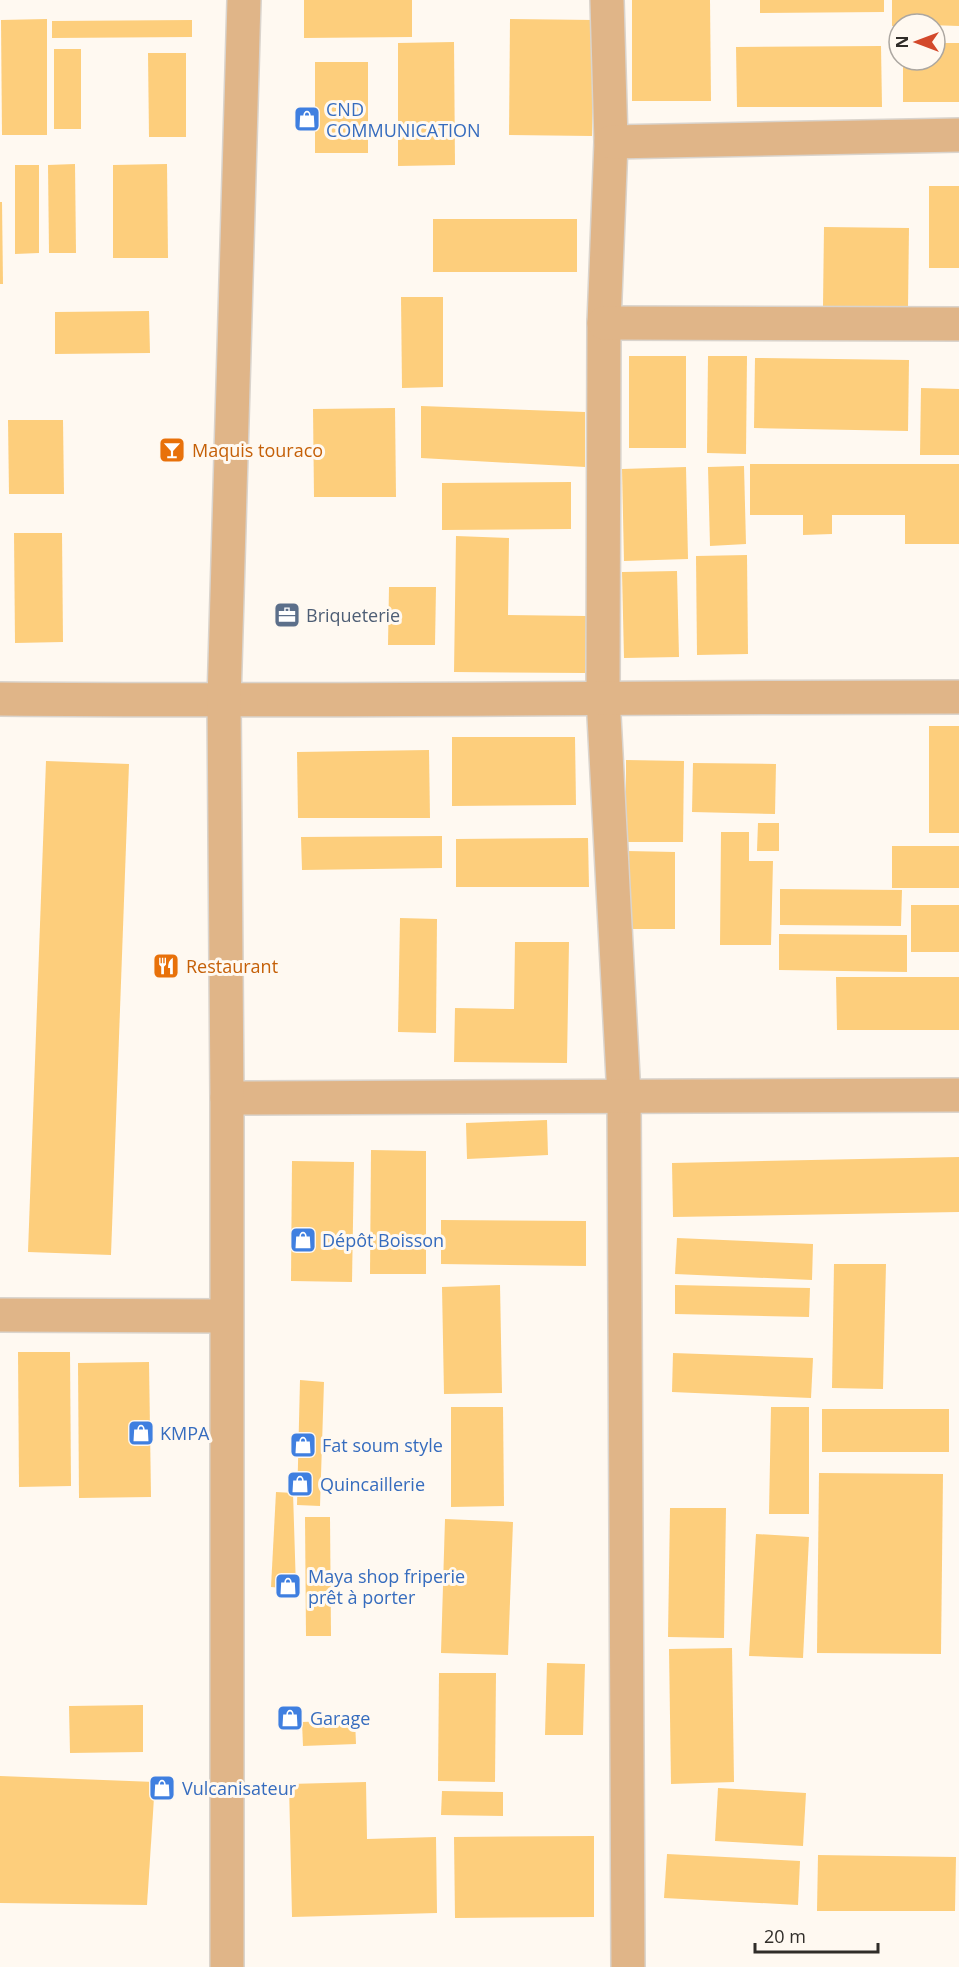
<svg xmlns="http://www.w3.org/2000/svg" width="959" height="1967" font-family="'Open Sans',sans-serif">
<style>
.building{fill:#fdce7c}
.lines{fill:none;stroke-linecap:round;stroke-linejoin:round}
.minor-casing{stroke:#dad4cd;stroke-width:36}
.minor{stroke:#e0b588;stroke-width:33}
.labels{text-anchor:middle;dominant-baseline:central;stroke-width:6;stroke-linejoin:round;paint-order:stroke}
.shop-label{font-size:18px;fill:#366cbe;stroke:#fff9f1;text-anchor:start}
.food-label{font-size:18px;fill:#c56008;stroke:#fff9f1;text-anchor:start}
.service-label{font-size:18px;fill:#4e5e75;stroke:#fff9f1;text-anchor:start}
</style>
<rect width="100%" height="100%" fill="#fff9f1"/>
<g class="building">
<polygon points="304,0 412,0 412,37 304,38"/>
<polygon points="632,0 710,0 711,101 632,101"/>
<polygon points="760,0 884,0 884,12 760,13"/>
<polygon points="892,0 959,0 959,26 899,24 899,26 892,26"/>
<polygon points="47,19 47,135 2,135 1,20"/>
<polygon points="510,19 594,20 592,136 509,135"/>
<polygon points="192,20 192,37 52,38 52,21"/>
<polygon points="454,42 455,165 398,166 398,43"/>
<polygon points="935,43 959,43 959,102 903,102 903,60 935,60"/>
<polygon points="881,46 882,107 737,107 736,47"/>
<rect x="54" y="49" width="27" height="80"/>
<polygon points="148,53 186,53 186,137 149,137"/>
<rect x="315" y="62" width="53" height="91"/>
<polygon points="75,164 76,253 49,253 48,165"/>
<polygon points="167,164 168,258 113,258 113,165"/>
<polygon points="15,165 39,165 39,253 15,254"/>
<rect x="929" y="186" width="30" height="82"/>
<polygon points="0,202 2,202 3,284 0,284"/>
<rect x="433" y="219" width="144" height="53"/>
<polygon points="824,227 909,228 908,307 823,306"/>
<polygon points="401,297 443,297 443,387 402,388"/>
<polygon points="149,311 150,353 55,354 55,312"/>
<rect x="629" y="356" width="57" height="92"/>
<polygon points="708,356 747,356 746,454 707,453"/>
<polygon points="755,358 909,360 908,431 754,428"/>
<polygon points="921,388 959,389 959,455 920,455"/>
<polygon points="421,406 585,412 585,467 421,458"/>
<polygon points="395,408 396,497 314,497 313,409"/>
<polygon points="8,420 63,420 64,494 9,494"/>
<polygon points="750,464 959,464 959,544 905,544 905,515 832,515 832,534 803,535 803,515 750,515"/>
<polygon points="744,466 746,544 710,546 708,467"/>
<polygon points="686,467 688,559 624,561 622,469"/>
<polygon points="571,482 571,529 442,530 442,483"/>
<polygon points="14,533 62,533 63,642 15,643"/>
<polygon points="456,536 509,538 508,615 586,616 585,673 454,672"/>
<polygon points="747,555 748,654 697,655 696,556"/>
<polygon points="677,571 679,657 624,658 622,572"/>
<polygon points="389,587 436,587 435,645 388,645"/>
<rect x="929" y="726" width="30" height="107"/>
<polygon points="452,737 575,737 576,805 452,806"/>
<polygon points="429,750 430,818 298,818 297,752"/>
<polygon points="626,760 684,761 683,842 626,842"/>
<polygon points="46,761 129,764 111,1255 28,1252"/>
<polygon points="693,763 776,764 775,814 692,812"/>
<polygon points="758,823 779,823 779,851 757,851"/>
<polygon points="721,832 749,832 749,861 773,861 771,945 720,945"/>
<polygon points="442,836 442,868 302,870 301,837"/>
<polygon points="588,838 589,887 456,887 456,839"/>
<rect x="892" y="846" width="67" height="42"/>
<polygon points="627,851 675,852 675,929 626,929"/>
<polygon points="780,889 902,890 901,926 780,925"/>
<rect x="911" y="905" width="48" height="47"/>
<polygon points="400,918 437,919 436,1033 398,1032"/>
<polygon points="779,934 907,935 907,972 779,970"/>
<polygon points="515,942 569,942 567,1063 454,1062 455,1008 514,1009"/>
<polygon points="836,977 959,977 959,1030 837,1030"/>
<polygon points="547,1120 548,1155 467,1159 466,1123"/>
<polygon points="371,1150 426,1151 426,1274 370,1274"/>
<polygon points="959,1157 959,1212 673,1217 672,1163"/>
<polygon points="292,1161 354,1162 352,1282 291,1281"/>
<polygon points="441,1220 586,1221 586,1266 441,1264"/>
<polygon points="677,1238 813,1244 812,1280 675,1274"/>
<polygon points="834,1264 886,1264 883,1389 832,1388"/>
<polygon points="500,1285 502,1393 444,1394 442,1287"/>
<polygon points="675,1285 810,1288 809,1317 675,1314"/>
<polygon points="18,1352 70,1352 71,1486 19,1487"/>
<polygon points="673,1353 813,1358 811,1398 672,1392"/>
<polygon points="149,1362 151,1497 79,1498 78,1363"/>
<polygon points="300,1380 324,1382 320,1506 297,1505"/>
<polygon points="451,1407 503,1407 504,1506 451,1507"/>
<polygon points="771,1407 809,1407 809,1514 769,1514"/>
<rect x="822" y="1409" width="127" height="43"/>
<polygon points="819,1473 943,1474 941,1654 817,1653"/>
<polygon points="276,1492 293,1493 296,1589 271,1587"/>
<polygon points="670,1508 726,1508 724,1638 668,1637"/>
<polygon points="305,1517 330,1517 331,1636 306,1636"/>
<polygon points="445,1519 513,1522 508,1655 441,1653"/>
<polygon points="756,1534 809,1537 803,1658 749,1656"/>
<polygon points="732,1648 734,1782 671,1784 669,1649"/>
<polygon points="547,1663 585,1664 583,1735 545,1735"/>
<polygon points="439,1673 496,1673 495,1782 438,1781"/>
<polygon points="143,1705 143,1752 70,1753 69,1706"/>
<polygon points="355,1720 356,1744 303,1746 302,1722"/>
<polygon points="0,1776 155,1782 147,1905 0,1903"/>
<polygon points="366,1782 367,1839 436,1837 437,1913 292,1917 289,1784"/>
<polygon points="718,1788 806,1793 803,1846 715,1841"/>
<polygon points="442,1791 503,1792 503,1816 441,1815"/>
<polygon points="594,1836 594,1917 455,1918 454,1837"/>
<polygon points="667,1854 800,1861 798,1905 664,1898"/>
<polygon points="818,1855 956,1857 955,1911 817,1911"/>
</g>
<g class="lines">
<defs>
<g id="minor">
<polyline points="607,0 611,142 604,323 603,697 624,1097 628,1967"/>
<polyline points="611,142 959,135"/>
<polyline points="604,323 959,324"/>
<path d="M0 699C320 702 639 697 959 697"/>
<polyline points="227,1098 959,1095"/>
<polyline points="0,1315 226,1316"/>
<polyline points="227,1967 227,1098 224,701 244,0"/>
</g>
</defs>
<use href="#minor" class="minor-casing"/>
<use href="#minor" class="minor"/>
</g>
<defs>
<symbol id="shop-square" viewBox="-11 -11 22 22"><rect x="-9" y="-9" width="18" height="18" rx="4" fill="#3f7fe0" stroke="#fff9f1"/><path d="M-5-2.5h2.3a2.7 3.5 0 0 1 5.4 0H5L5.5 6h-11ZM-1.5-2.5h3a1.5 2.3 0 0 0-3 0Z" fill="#fff"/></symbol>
<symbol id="bar-square" viewBox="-11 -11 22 22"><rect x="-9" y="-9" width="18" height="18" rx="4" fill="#e8710a" stroke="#fff9f1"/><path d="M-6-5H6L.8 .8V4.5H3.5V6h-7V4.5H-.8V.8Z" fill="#fff"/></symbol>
<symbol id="office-square" viewBox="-11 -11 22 22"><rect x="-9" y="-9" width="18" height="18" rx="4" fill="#5c6f8a" stroke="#fff9f1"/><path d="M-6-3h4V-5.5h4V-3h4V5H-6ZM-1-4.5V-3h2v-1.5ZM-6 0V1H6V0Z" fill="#fff"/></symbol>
<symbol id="restaurant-square" viewBox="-11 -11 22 22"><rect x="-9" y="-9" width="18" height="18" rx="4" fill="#e8710a" stroke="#fff9f1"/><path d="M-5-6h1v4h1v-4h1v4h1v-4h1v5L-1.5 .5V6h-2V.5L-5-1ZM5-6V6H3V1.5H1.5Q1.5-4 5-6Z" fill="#fff"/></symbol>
</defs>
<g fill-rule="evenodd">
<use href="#shop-square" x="292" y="104" width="30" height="30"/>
<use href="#bar-square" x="157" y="435" width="30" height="30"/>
<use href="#office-square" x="272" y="600" width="30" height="30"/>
<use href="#restaurant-square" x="151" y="951" width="30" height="30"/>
<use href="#shop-square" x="288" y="1225" width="30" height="30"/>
<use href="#shop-square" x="126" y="1418" width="30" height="30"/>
<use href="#shop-square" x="288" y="1430" width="30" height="30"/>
<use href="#shop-square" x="285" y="1469" width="30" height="30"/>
<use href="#shop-square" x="273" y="1571" width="30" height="30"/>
<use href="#shop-square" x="275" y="1703" width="30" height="30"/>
<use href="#shop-square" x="147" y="1773" width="30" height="30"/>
</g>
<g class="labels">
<g class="shop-label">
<text x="326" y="109">CND<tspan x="326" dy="21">COMMUNICATION</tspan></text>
<text x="322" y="1240">Dépôt Boisson</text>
<text x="160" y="1433">KMPA</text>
<text x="322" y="1445">Fat soum style</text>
<text x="320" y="1484">Quincaillerie</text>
<text x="308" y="1576">Maya shop friperie<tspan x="308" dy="21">prêt à porter</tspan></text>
<text x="310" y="1718">Garage</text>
<text x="182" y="1788">Vulcanisateur</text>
</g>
<g class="food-label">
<text x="192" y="450">Maquis touraco</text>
<text x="186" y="966">Restaurant</text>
</g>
<g class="service-label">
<text x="306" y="615">Briqueterie</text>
</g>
</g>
<g transform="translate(917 42) rotate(270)"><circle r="28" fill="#fff9f1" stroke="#aca7a1" stroke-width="1.5"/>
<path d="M0-4.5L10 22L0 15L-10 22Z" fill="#d3492b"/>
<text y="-9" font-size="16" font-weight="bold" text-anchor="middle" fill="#302d29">N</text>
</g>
<path d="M755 1943v9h123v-9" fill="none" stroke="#302d29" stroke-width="3"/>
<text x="764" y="1943" font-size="18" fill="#302d29" stroke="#fff9f1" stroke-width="4.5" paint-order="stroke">20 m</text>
</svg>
